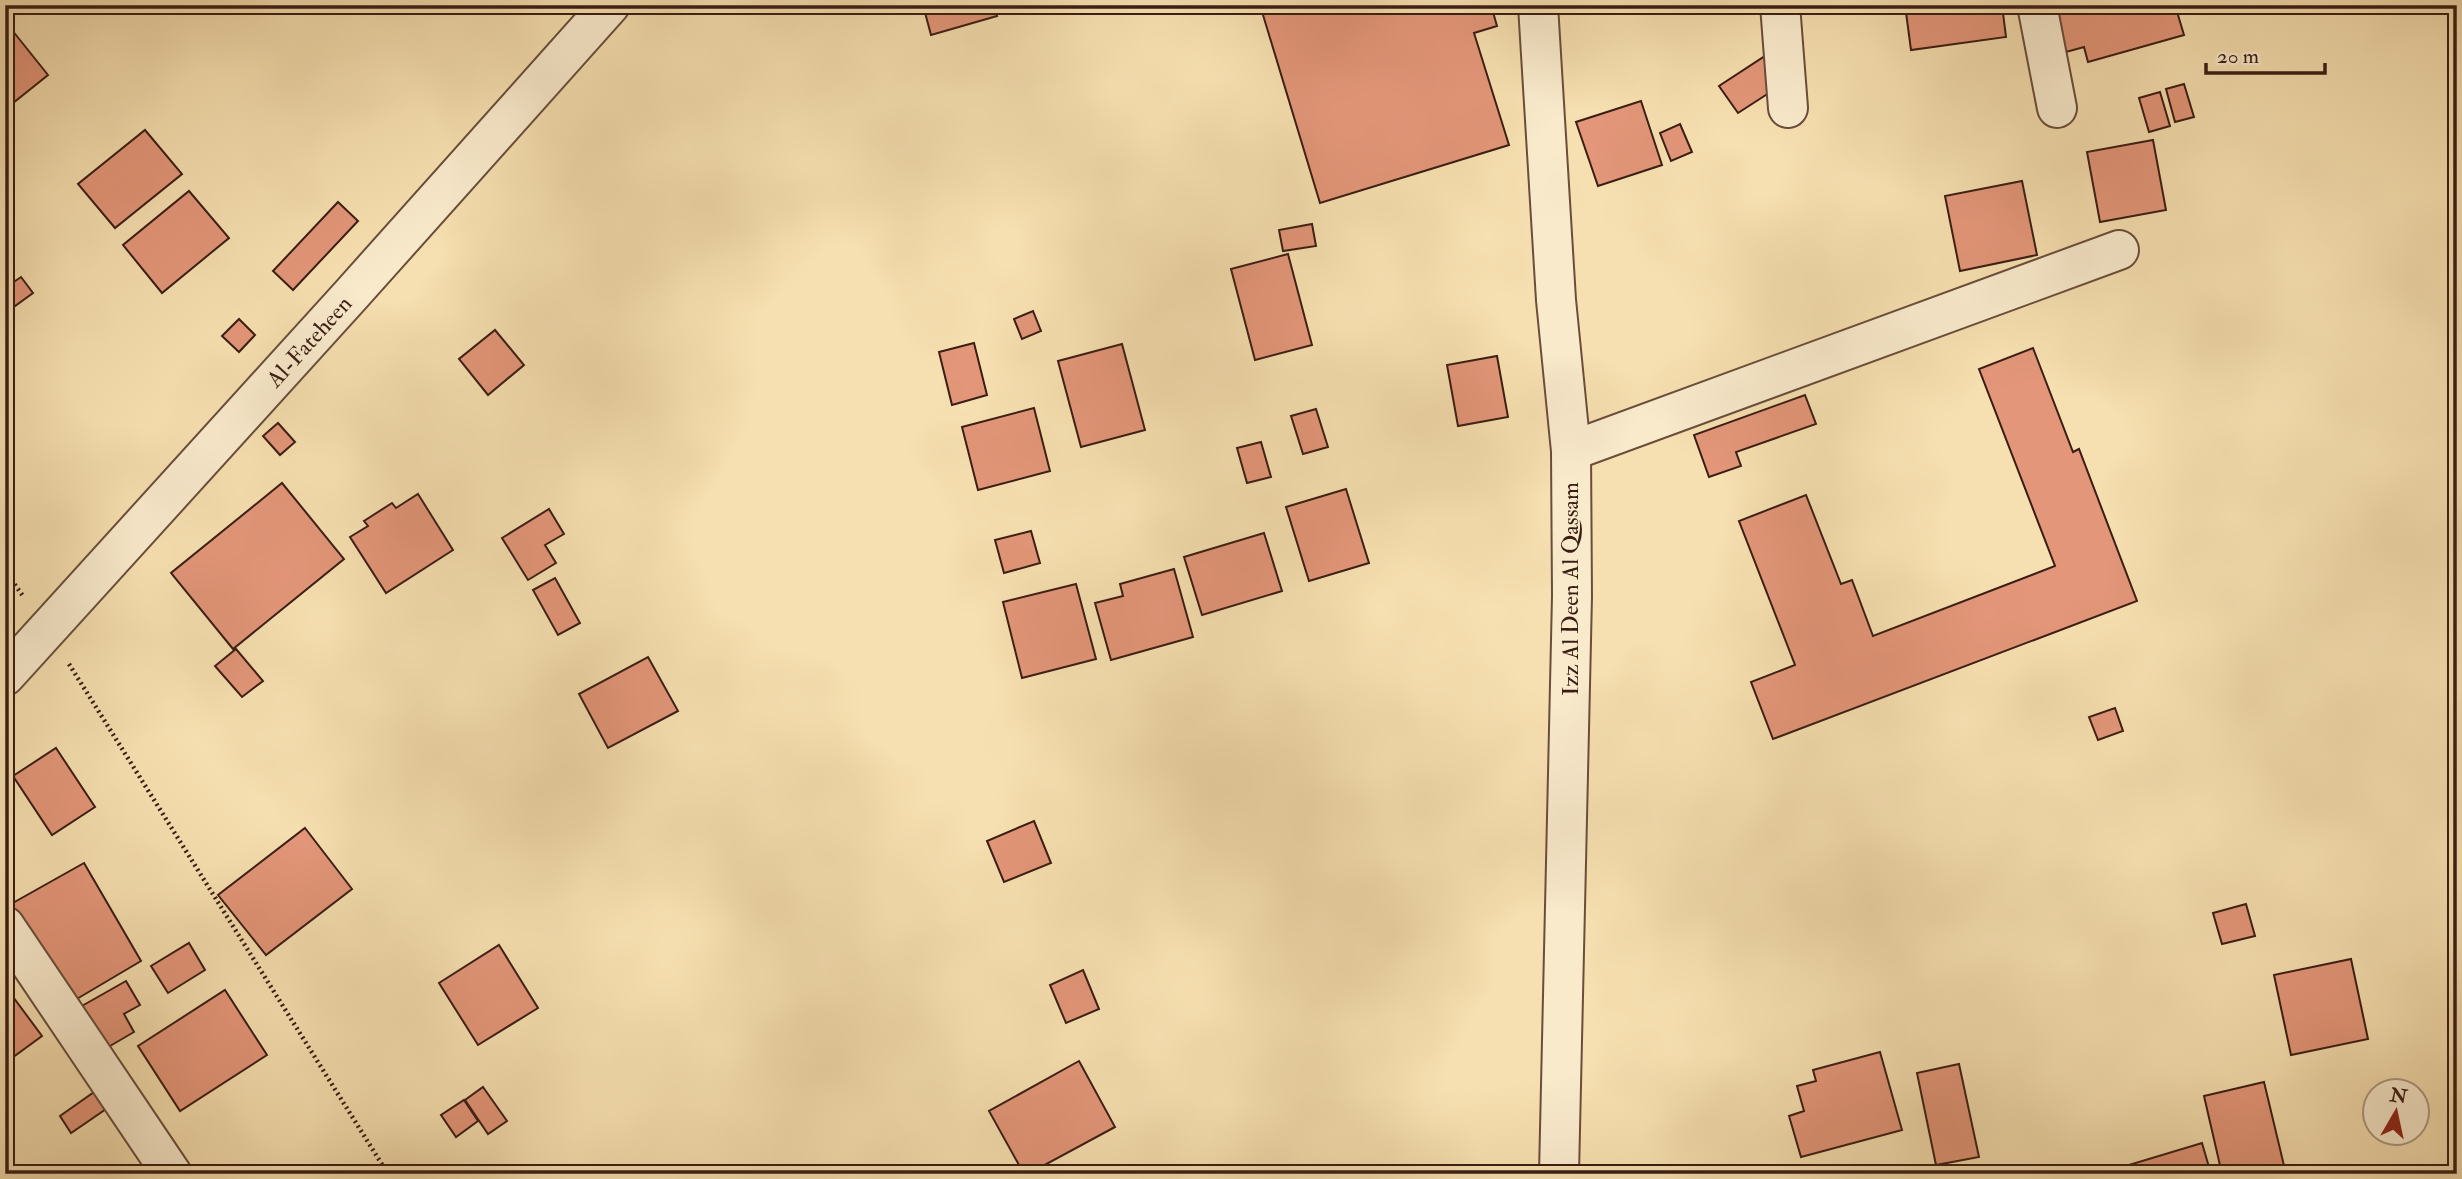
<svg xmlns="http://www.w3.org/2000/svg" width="2462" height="1179" font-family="'IM FELL Double Pica',serif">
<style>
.building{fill:#e39679;stroke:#3a1e14;stroke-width:2}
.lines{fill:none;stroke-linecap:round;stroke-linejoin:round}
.minor-casing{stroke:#694e3b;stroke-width:42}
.path{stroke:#3a1e14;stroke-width:4.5;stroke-dasharray:2 3.5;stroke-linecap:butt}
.minor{stroke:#f9eacc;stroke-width:38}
.labels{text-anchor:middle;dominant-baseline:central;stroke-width:5;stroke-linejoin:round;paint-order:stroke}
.street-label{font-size:23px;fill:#3a1e14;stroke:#f9eacc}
</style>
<rect width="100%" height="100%" fill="#f6dfb0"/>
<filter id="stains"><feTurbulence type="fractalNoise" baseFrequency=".00286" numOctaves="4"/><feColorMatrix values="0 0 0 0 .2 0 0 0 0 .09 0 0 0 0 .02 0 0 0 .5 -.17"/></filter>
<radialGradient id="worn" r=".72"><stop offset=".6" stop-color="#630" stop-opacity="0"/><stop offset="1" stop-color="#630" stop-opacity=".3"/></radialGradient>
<g class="building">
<polygon points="923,5 994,5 997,16 931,35"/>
<polygon points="1260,5 1491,5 1497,26 1474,33 1509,145 1320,203"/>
<polygon points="1905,5 2002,5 2006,37 1911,50"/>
<polygon points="2053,5 2175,5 2184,35 2088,62 2084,47 2066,52"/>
<polygon points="8,25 48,75 8,107 5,103 5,26"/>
<polygon points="1765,56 1783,84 1738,113 1719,86"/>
<polygon points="2184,84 2194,117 2175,122 2166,89"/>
<polygon points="2160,92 2170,126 2149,132 2139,98"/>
<polygon points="1641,101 1662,165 1598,186 1576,122"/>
<polygon points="1680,124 1692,152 1671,161 1660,133"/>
<polygon points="145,130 182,174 115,228 78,184"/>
<polygon points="2153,140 2166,210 2100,222 2087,152"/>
<polygon points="2022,181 2037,255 1960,271 1945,196"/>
<polygon points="189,191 229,238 162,293 123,245"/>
<polygon points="338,202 358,221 293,290 273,271"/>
<polygon points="1312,224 1316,246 1283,251 1279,230"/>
<polygon points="1288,254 1312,345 1255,360 1231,269"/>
<polygon points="21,277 33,293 15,306 5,292 5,288"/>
<polygon points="1033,311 1041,331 1022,339 1014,319"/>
<polygon points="239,319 255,335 239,352 222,336"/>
<polygon points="495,330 524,365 488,395 459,359"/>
<polygon points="974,343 987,395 952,405 939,352"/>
<polygon points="1122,344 1145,430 1081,447 1058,361"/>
<polygon points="2033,348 2073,452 2079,449 2137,601 1773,739 1751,682 1795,665 1739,521 1806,495 1841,584 1852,580 1873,636 2055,566 1979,369"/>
<polygon points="1497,356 1508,417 1458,426 1447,365"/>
<polygon points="1805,395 1816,424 1736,452 1741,466 1709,477 1694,435"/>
<polygon points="1034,408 1050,471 978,490 962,427"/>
<polygon points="1316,409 1328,447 1303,454 1291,416"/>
<polygon points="278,423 295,442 280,455 263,436"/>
<polygon points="1261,442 1271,477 1247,483 1237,448"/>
<polygon points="282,483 344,559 233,649 171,573"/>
<polygon points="1346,489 1369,563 1309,581 1286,507"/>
<polygon points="418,494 453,550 386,593 350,537 368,526 364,521 392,503 396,508"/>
<polygon points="549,509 564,534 545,545 556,563 528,580 502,538"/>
<polygon points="1031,531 1040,563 1004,573 995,540"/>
<polygon points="1264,533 1282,591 1202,615 1184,557"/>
<polygon points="1174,569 1193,637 1111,660 1095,603 1123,596 1120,584"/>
<polygon points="555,578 580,623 558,635 533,590"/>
<polygon points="1076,584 1096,659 1022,678 1003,602"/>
<polygon points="236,649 263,681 242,697 215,666"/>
<polygon points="648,657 678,711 608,748 579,694"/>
<polygon points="2115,708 2123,731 2098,740 2089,717"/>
<polygon points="56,748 95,807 52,835 13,776"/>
<polygon points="1034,821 1051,863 1004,882 987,841"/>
<polygon points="305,828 352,889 266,955 218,895"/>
<polygon points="84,863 141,961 70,1003 11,904"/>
<polygon points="2246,904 2255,936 2222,944 2213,913"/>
<polygon points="189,943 205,970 168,993 151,966"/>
<polygon points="499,945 538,1008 478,1045 439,983"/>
<polygon points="2351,959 2368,1039 2291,1055 2274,975"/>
<polygon points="1083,970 1099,1009 1066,1023 1050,985"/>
<polygon points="126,981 140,1005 124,1014 134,1032 98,1053 73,1011"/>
<polygon points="5,986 42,1036 5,1063"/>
<polygon points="225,990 267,1055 180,1111 138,1046"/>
<polygon points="1880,1052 1902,1130 1801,1157 1789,1116 1804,1111 1797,1086 1816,1081 1813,1070"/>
<polygon points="1079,1061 1115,1127 1028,1174 1024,1174 989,1111"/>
<polygon points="1959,1064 1979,1157 1936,1165 1917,1073"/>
<polygon points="2264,1082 2286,1174 2222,1174 2204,1096"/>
<polygon points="483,1087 507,1121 488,1134 465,1100"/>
<polygon points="97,1090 109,1107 71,1133 60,1116"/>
<polygon points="464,1100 478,1121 456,1137 441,1115"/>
<polygon points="2202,1143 2211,1174 2099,1174"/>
</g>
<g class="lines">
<defs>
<g id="minor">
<polyline points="1538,5 1556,300 1571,451 1572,596 1559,1174"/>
<polyline points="1780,5 1788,108"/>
<polyline points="2037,5 2057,108"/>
<polyline points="1571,451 2119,250"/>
<path id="s1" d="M5 676 350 296 610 5"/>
<polyline points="5,926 172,1174"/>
</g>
</defs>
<use href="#minor" class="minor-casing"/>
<g class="path">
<polyline points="5,571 23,596"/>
<polyline points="69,664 388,1174"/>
</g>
<use href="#minor" class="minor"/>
</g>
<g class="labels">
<g class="street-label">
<text stroke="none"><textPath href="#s1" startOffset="452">Al-Fateheen</textPath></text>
<text transform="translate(1570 589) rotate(-90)">Izz Al Deen Al Qassam</text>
</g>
</g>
<rect width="2462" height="1179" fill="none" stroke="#f6dfb0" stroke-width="28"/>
<rect x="7" y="7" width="2448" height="1165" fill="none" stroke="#3a1e14" stroke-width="3.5"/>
<rect x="14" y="14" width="2434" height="1151" fill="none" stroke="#3a1e14" stroke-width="2"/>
<g transform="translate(2396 1112) rotate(9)"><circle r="33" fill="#f9eacc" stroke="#ad9882" stroke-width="2"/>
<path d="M0-5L12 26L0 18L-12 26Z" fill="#8f2418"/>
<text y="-10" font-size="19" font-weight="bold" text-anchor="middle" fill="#3a1e14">N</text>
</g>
<path d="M2206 63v10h119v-10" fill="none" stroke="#3a1e14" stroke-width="3.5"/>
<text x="2217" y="63" font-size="21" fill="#3a1e14" stroke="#f9eacc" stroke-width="5" paint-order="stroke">20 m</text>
<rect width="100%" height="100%" filter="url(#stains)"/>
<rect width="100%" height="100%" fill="url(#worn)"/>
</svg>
